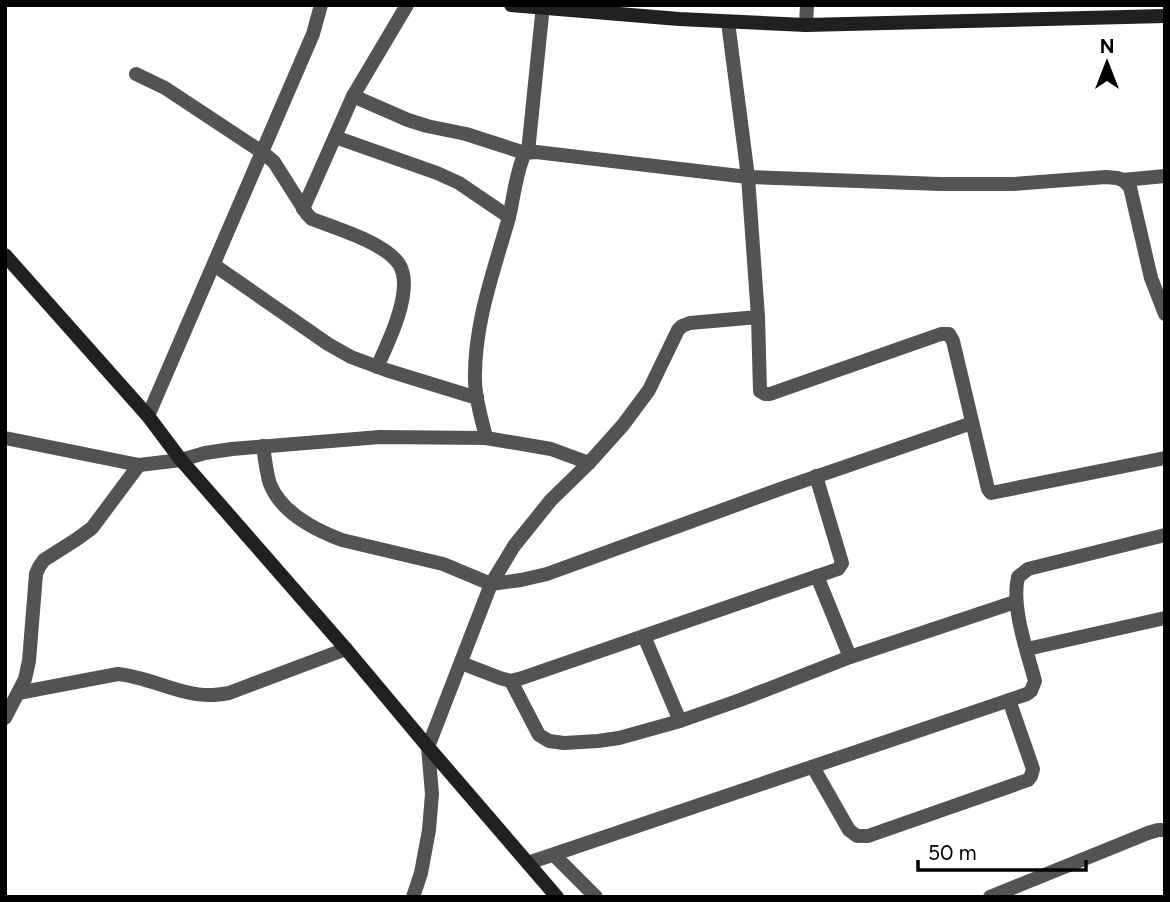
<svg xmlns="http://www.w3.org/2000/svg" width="1170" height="902" font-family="Figtree,sans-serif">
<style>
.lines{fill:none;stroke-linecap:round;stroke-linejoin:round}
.street{stroke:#535353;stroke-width:14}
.secondary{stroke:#202020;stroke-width:14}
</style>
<rect width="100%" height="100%" fill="#fff"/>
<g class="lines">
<g class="street">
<polyline points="806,25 807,5"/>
<path d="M136 74 165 88 262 152 274 162 307 214 312 219C336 228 385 243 399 264 415 289 388 343 377 367"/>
<polyline points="353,96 408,120 427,126 466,134 525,153"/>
<polyline points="335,137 437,173 459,183 509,217"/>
<polyline points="528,152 543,5"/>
<polyline points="1123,180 1130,187 1151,278 1165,314"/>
<polyline points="303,209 353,96 407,5"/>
<polyline points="214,265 328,344 351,357 386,370 477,398"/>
<polyline points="758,317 760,391 765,394 770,394 941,334 949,334 953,341 988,489 991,493 1165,458"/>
<polyline points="148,416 313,34 321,5"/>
<polyline points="5,438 139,465 181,460 205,453 232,449 380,437 486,438 551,449 589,463"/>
<path d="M486 438C482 419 475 399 475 380 474 325 493 273 508 221 514 199 515 174 525 153L536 152 748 177 940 184H1014L1106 177 1117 178 1123 180 1165 176"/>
<path d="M263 446C265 458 266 472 270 484 281 512 315 530 342 540L443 564 491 584 521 580 547 574 783 488 972 423"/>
<polyline points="817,576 850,657"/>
<polyline points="644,636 680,721"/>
<polyline points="1027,649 1165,618"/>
<polyline points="461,663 500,678 511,681 522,678 838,569 842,563 816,476"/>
<polyline points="511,681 539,735 549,741 564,743 598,741 619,738 680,721 740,700 850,657 1015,602"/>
<path d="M18 693 118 674C150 677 180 696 212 695 217 695 223 694 229 693L346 649"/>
<polyline points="5,718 25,679 29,661 36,574 39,567 44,560 77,539 92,528 139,465"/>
<polyline points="813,767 849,830 857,836 868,836 1028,780 1031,776 1033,769 1009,700"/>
<polyline points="554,855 596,897"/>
<path d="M528 863 1027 694 1031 691 1035 681C1027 651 1011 607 1018 577L1028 569 1165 535"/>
<polyline points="413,897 421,873 429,830 432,794 428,747 491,584 514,546 551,500 589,463 623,425 649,390 678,330 682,326 690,323 758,317 748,177 728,22"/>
<polyline points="990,897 1148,833 1158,830 1165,830"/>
</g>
<g class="secondary">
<polyline points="511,5 679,19 806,25 1165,16"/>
<polyline points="5,255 148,416 181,460 346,649 428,747 557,897"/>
</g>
</g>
<rect width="1170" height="902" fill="none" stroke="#000000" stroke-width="14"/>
<g transform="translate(1107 63)" stroke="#ffffff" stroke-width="5" paint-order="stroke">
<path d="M0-5L12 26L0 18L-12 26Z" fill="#000000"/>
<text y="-10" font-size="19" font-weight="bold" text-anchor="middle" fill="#000000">N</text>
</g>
<path d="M918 860v10h168v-10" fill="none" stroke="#000000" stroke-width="3.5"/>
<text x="928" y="860" font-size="21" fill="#000000" stroke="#ffffff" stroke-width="5" paint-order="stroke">50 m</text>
</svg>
